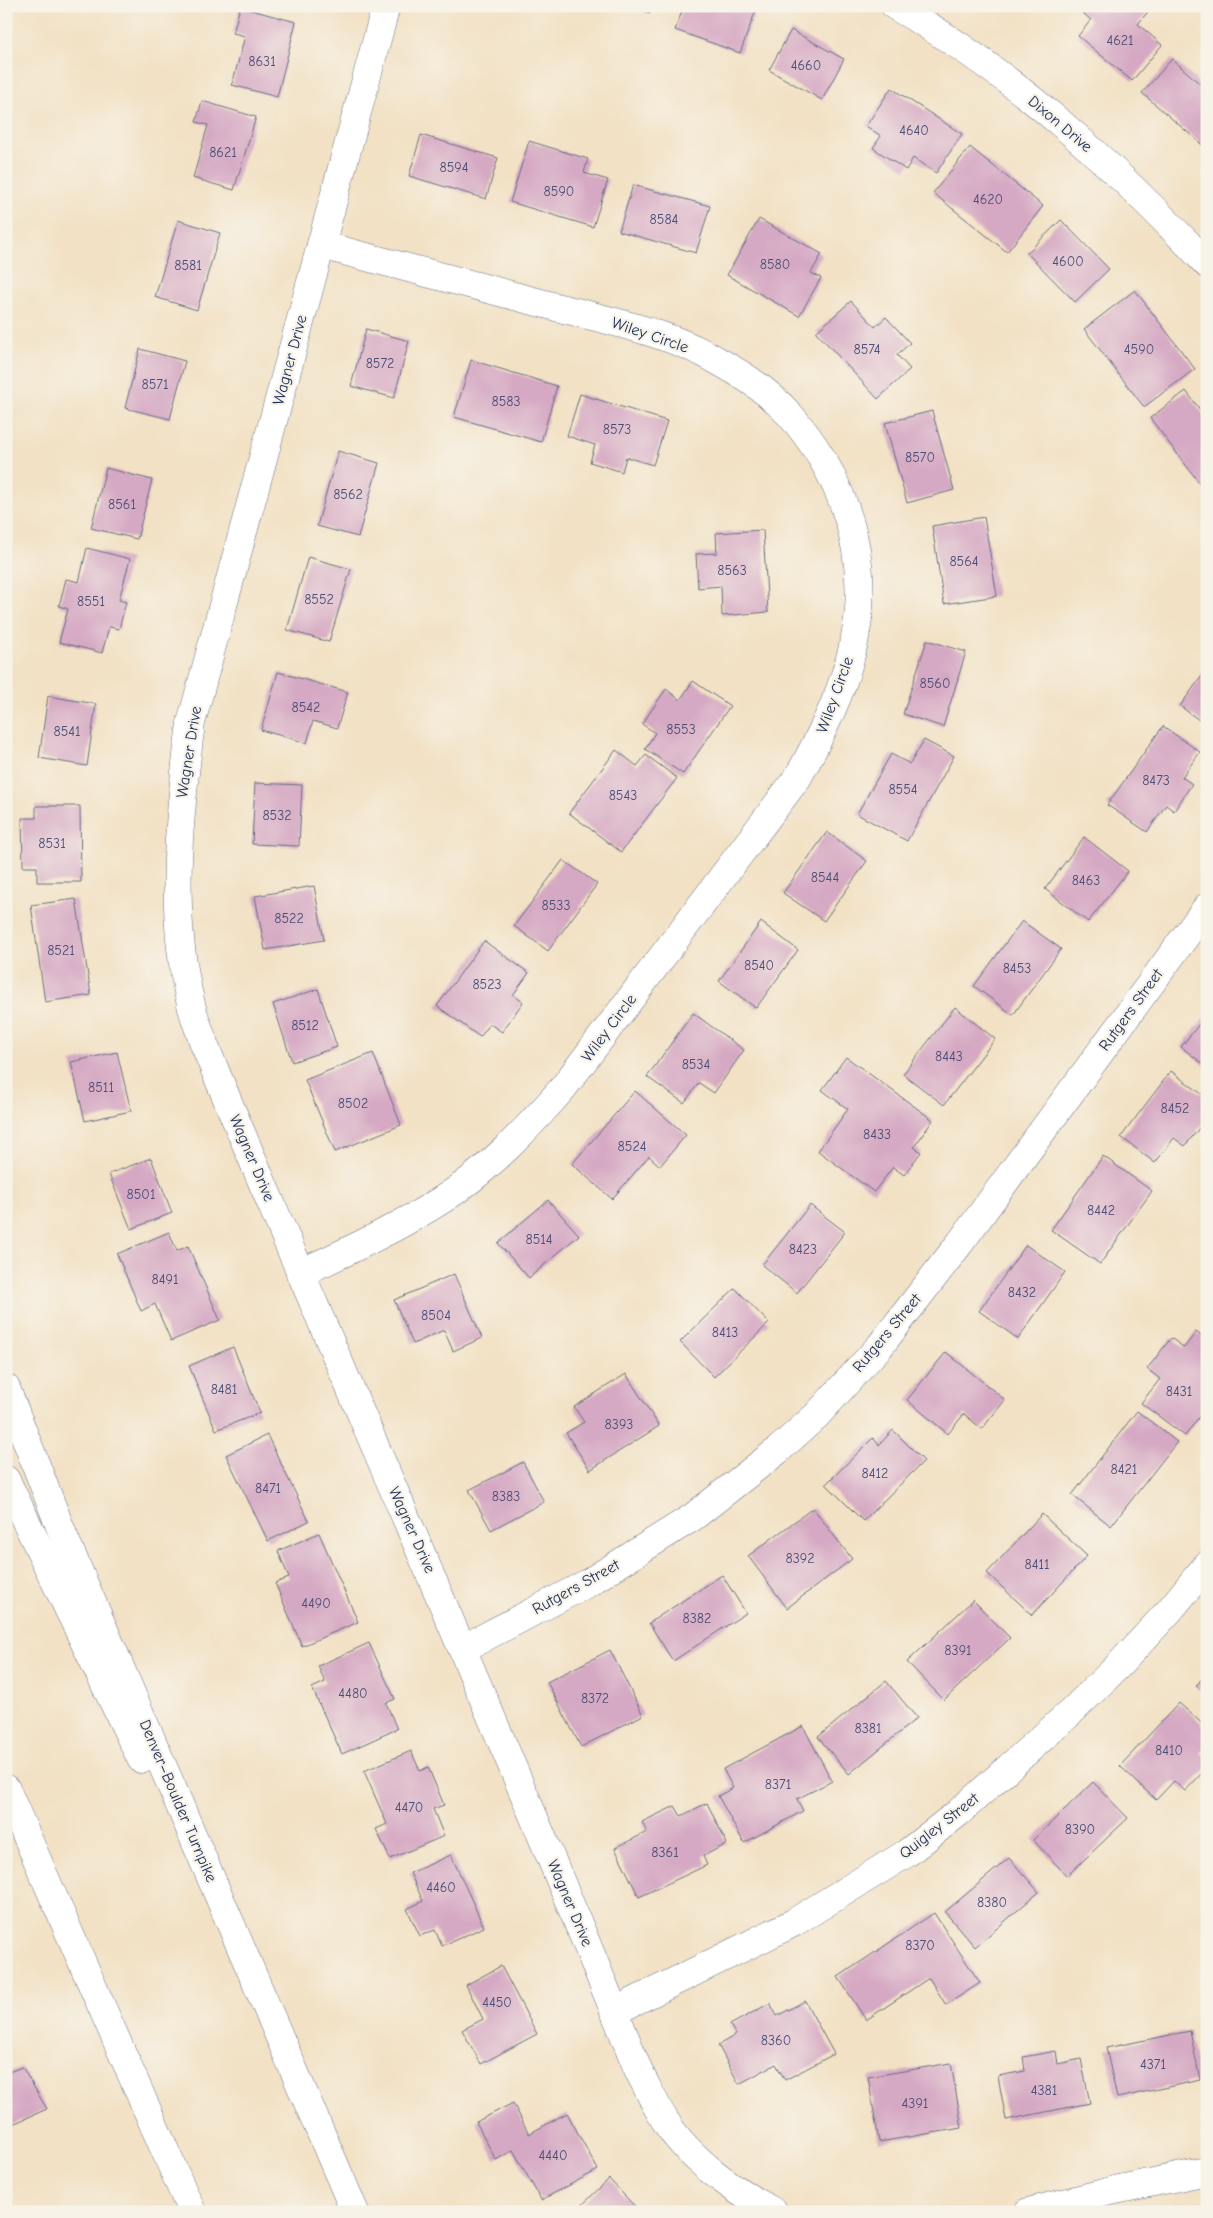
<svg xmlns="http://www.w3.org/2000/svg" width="1213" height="2218" font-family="'Comic Neue',sans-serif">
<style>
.building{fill:#d5a9c3}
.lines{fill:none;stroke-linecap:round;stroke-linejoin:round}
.minor-casing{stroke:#666d82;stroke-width:29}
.motorway-casing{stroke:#666d82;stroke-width:29}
.minor{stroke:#fff;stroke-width:28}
.motorway{stroke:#fff;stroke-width:28}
.labels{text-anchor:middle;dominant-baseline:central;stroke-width:4.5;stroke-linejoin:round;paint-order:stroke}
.number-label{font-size:14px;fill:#4a4e77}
.street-label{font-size:16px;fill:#1b2f5e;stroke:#f7f3e8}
</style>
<rect width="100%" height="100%" fill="#f7f3e8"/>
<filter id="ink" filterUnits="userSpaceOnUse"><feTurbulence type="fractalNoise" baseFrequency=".02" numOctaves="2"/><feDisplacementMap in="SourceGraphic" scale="10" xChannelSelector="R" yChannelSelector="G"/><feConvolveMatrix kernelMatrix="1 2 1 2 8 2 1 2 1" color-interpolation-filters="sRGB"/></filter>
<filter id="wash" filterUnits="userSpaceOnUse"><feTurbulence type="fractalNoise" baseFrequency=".0096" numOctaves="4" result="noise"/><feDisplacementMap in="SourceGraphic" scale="20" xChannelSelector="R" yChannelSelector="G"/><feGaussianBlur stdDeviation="1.12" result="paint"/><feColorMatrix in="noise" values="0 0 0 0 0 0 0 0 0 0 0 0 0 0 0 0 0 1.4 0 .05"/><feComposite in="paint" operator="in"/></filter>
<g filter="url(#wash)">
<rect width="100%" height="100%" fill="#f2e1c4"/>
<g id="blocks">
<g class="building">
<polygon points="631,6 652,6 650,13"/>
<polygon points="684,6 747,6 756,10 740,53 675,30"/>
<polygon points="1075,6 1147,6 1150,9 1138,24 1162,45 1132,81 1078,36 1091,20"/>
<polygon points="240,7 296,22 277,97 232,85 245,36 233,33"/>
<polygon points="791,30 844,59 822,100 769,70"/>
<polygon points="1172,59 1207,90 1207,149 1142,93"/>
<polygon points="891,88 962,134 936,173 913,158 906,170 873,148 881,136 866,126"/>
<polygon points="202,101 256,117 234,190 193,178 208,125 196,122"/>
<polygon points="421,135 498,158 486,199 409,176"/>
<polygon points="529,141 588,159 584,173 608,180 593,227 510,202"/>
<polygon points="970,147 1043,206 1007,252 933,193"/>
<polygon points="633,185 710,206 696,253 619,231"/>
<polygon points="759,219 822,254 811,273 821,278 799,316 727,275"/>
<polygon points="178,220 220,233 197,310 155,297"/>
<polygon points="1061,220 1109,269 1075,302 1027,253"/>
<polygon points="1135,290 1195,369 1144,407 1084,329"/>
<polygon points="851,301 875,327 886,317 910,343 897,355 910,369 878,399 816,332"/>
<polygon points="366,329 409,341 394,398 351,386"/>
<polygon points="140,349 185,361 170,419 125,408"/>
<polygon points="471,360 557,386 541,442 454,417"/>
<polygon points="1186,391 1207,419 1207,493 1150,418"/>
<polygon points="580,394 667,421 653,465 626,457 622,472 590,462 595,445 567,436"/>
<polygon points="932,411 954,490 907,503 885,423"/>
<polygon points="338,451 379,463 358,537 317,526"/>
<polygon points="106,468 152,480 137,539 91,528"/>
<polygon points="984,517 997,596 944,604 932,526"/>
<polygon points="763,530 768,612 722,616 721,586 698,588 696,554 717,553 716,533"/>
<polygon points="87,548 130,559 119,600 126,602 119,629 109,627 102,653 59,642 68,609 59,606 66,579 79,582"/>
<polygon points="308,557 351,569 329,642 287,630"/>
<polygon points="927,640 966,652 943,727 903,714"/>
<polygon points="1207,669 1207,726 1180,706"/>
<polygon points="278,672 348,692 337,728 313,721 307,743 261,730"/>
<polygon points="693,681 730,706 683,774 645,749 655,733 642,724 666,689 680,700"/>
<polygon points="48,696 96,704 87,766 39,758"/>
<polygon points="1163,726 1200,752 1182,777 1192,784 1174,811 1166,805 1147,832 1107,805"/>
<polygon points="924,740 954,756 907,841 857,814 891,754 910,764"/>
<polygon points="616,750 637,766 646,755 677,778 621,852 569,813"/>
<polygon points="255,783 302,785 299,846 252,844"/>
<polygon points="36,806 80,806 81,882 37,882 37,867 23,867 22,818 36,818"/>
<polygon points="827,832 867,861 824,921 783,893"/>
<polygon points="1084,837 1128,871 1088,922 1045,889"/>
<polygon points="563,860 597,884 548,951 514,926"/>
<polygon points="314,886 324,940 265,950 255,896"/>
<polygon points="76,899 91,995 45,1002 31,905"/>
<polygon points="1022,921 1061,949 1013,1015 974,986"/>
<polygon points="761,922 798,950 756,1008 719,981"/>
<polygon points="484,941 529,973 513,995 523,1002 502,1032 490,1024 480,1037 437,1006"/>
<polygon points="318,989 337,1047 292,1062 273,1004"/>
<polygon points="955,1007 995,1039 944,1105 903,1074"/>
<polygon points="693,1013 744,1050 714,1093 699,1083 684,1103 647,1077"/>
<polygon points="1207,1014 1207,1067 1181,1047"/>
<polygon points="117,1052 131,1111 85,1121 71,1062"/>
<polygon points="373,1053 401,1125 335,1152 305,1080"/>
<polygon points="846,1057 933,1120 914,1147 921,1152 904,1175 893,1167 874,1192 818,1151 848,1109 822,1090"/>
<polygon points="1171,1071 1207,1098 1207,1118 1185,1146 1174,1138 1155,1163 1121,1137"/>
<polygon points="635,1091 686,1135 660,1166 649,1156 612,1199 572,1164"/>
<polygon points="1103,1156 1152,1191 1100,1264 1051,1230"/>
<polygon points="151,1158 172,1213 131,1229 109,1174"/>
<polygon points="548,1200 579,1235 529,1278 498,1243"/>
<polygon points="810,1205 845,1232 797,1293 762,1265"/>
<polygon points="169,1232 177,1251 188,1246 220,1320 171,1341 155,1304 141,1311 117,1254"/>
<polygon points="1026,1245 1065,1272 1018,1339 979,1311"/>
<polygon points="454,1274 482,1338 453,1351 444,1330 413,1344 394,1300"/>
<polygon points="735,1288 769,1323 714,1377 680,1342"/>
<polygon points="1196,1332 1207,1340 1207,1406 1185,1436 1141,1403 1160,1379 1147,1369 1171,1338 1184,1348"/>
<polygon points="233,1347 260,1413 216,1430 189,1366"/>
<polygon points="946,1352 1005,1400 982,1429 964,1414 948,1434 907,1400"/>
<polygon points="626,1374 659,1426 590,1470 566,1433 584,1422 574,1407"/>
<polygon points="1137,1411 1177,1442 1111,1526 1072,1495"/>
<polygon points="893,1430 924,1461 863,1521 826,1484 873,1438 879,1445"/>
<polygon points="267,1435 309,1521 268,1541 226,1455"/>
<polygon points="523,1462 544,1502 491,1530 469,1490"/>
<polygon points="813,1508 852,1559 787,1608 748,1556"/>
<polygon points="1042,1514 1087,1556 1032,1615 987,1573"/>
<polygon points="319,1533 358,1622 302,1646 275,1583 289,1578 278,1551"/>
<polygon points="722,1575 746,1613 673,1661 649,1623"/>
<polygon points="973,1600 1010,1638 944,1700 907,1662"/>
<polygon points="369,1643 395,1699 386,1703 397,1729 342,1754 312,1688 325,1682 318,1666"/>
<polygon points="610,1650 643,1715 581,1747 547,1682"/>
<polygon points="1207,1672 1207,1695 1196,1686"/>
<polygon points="886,1681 917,1718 849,1774 818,1737"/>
<polygon points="1179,1703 1207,1728 1207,1747 1201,1753 1207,1759 1207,1768 1185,1791 1174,1781 1156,1800 1120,1766"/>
<polygon points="803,1726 832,1781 797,1799 803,1811 744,1843 718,1796 733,1788 723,1769"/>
<polygon points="411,1751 420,1771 428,1767 444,1805 433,1809 444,1836 390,1859 376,1829 387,1824 364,1771"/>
<polygon points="1093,1782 1128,1818 1067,1876 1033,1840"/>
<polygon points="707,1803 727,1844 703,1856 707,1865 639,1897 615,1848 647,1832 642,1822 675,1806 681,1816"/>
<polygon points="451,1855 484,1927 442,1946 435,1930 420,1936 407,1909 423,1901 410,1873"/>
<polygon points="1009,1858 1039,1892 975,1947 945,1912"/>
<polygon points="934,1913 980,1983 946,2005 929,1978 866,2020 838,1977"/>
<polygon points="501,1966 537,2034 481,2064 462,2030 483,2019 466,1985"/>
<polygon points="805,2001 834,2054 785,2080 776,2064 739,2084 718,2045 736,2035 730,2025 770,2003 777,2016"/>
<polygon points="1190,2031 1200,2080 1117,2098 1106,2048"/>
<polygon points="1056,2051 1058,2064 1081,2059 1090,2103 1006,2120 998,2076 1025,2071 1023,2057"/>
<polygon points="951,2063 962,2128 879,2142 868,2077"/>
<polygon points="22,2067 47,2109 6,2127 6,2073"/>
<polygon points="513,2103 529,2134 567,2113 598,2170 541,2200 513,2150 496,2160 476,2122"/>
<polygon points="609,2179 640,2212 575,2212"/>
</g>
</g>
</g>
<g filter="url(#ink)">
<use href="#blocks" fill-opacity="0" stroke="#666d82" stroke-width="1"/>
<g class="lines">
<defs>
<g id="minor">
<path d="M386 6 191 723C179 816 168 912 191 1004 194 1018 200 1031 204 1044 347 1388 500 1727 639 2072 648 2088 656 2107 666 2122 689 2159 736 2192 774 2212"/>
<path d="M895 6C1013 73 1114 165 1207 264"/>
<path d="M300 1273C347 1252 396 1229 440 1201 487 1172 527 1129 563 1088L798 777C827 725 854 669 859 609 864 538 837 468 790 415 770 393 744 375 718 361 673 334 607 320 556 307 478 286 400 266 321 245"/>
<polyline points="464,1648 588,1583 693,1517 777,1451 816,1416 880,1346 960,1243 1207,907"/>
<polyline points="615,2011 793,1923 907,1853 958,1813 1070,1713 1120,1664 1169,1611 1207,1565"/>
<polyline points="1028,2212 1115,2190 1207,2171"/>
</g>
<g id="motorway">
<polyline points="6,1388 64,1537 355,2212"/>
<polyline points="6,1480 141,1759"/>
<polyline points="6,1789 192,2212"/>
</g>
</defs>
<use href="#minor" class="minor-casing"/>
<use href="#motorway" class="motorway-casing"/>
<use href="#minor" class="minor"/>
<use href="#motorway" class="motorway"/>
</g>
</g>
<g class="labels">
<g class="number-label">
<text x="1120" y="40">4621</text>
<text x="262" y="61">8631</text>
<text x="806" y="65">4660</text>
<text x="914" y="130">4640</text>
<text x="223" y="152">8621</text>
<text x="454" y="167">8594</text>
<text x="559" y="191">8590</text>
<text x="988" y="199">4620</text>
<text x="664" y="219">8584</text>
<text x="1068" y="261">4600</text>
<text x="775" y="264">8580</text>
<text x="188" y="265">8581</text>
<text x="867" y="349">8574</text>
<text x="1139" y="349">4590</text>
<text x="380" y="363">8572</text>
<text x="155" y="384">8571</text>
<text x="506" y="401">8583</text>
<text x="617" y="429">8573</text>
<text x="920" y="457">8570</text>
<text x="348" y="494">8562</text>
<text x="122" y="504">8561</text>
<text x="964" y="561">8564</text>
<text x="732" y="570">8563</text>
<text x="319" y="599">8552</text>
<text x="91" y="601">8551</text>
<text x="935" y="683">8560</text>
<text x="306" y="707">8542</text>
<text x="681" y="729">8553</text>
<text x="67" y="731">8541</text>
<text x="1156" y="780">8473</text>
<text x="903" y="789">8554</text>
<text x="623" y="795">8543</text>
<text x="277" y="815">8532</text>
<text x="52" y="843">8531</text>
<text x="825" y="877">8544</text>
<text x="1086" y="880">8463</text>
<text x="556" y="905">8533</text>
<text x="289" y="918">8522</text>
<text x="61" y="950">8521</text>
<text x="759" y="965">8540</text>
<text x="1017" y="968">8453</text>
<text x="487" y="984">8523</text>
<text x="305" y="1025">8512</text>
<text x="949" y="1056">8443</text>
<text x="696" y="1064">8534</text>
<text x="101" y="1087">8511</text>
<text x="353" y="1103">8502</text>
<text x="1175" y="1108">8452</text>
<text x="877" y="1134">8433</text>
<text x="632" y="1146">8524</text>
<text x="141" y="1194">8501</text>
<text x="1101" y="1210">8442</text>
<text x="539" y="1239">8514</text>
<text x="803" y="1249">8423</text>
<text x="165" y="1279">8491</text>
<text x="1022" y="1292">8432</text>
<text x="436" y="1315">8504</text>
<text x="725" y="1332">8413</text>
<text x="224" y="1389">8481</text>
<text x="1179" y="1391">8431</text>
<text x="619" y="1424">8393</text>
<text x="1124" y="1469">8421</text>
<text x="875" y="1473">8412</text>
<text x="268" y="1488">8471</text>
<text x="506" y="1496">8383</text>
<text x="800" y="1558">8392</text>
<text x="1037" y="1564">8411</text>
<text x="316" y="1603">4490</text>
<text x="697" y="1618">8382</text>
<text x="958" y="1650">8391</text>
<text x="353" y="1693">4480</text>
<text x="595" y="1698">8372</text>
<text x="868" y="1728">8381</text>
<text x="1169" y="1750">8410</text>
<text x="778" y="1784">8371</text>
<text x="409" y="1807">4470</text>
<text x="1080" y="1829">8390</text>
<text x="665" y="1852">8361</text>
<text x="441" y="1887">4460</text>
<text x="992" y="1902">8380</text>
<text x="920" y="1945">8370</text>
<text x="497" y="2002">4450</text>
<text x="776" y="2040">8360</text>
<text x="1153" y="2064">4371</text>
<text x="1044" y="2090">4381</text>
<text x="915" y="2103">4391</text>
<text x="553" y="2155">4440</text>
</g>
<g class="street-label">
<text transform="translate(1060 124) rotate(40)">Dixon Drive</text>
<text transform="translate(650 335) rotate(19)">Wiley Circle</text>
<text transform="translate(290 360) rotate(-75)">Wagner Drive</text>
<text transform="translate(835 695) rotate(-70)">Wiley Circle</text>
<text transform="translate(189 752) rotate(-81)">Wagner Drive</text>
<text transform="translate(1131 1010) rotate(-54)">Rutgers Street</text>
<text transform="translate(609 1028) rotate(-53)">Wiley Circle</text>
<text transform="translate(252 1158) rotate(67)">Wagner Drive</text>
<text transform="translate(887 1333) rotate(-50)">Rutgers Street</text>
<text transform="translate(412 1530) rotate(66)">Wagner Drive</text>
<text transform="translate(576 1587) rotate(-29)">Rutgers Street</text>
<text transform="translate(178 1801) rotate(67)">Denver–Boulder Turnpike</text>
<text transform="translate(939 1826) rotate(-38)">Quigley Street</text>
<text transform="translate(570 1903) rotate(67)">Wagner Drive</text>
</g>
</g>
<rect width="1213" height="2218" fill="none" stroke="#f7f3e8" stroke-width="25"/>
</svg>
